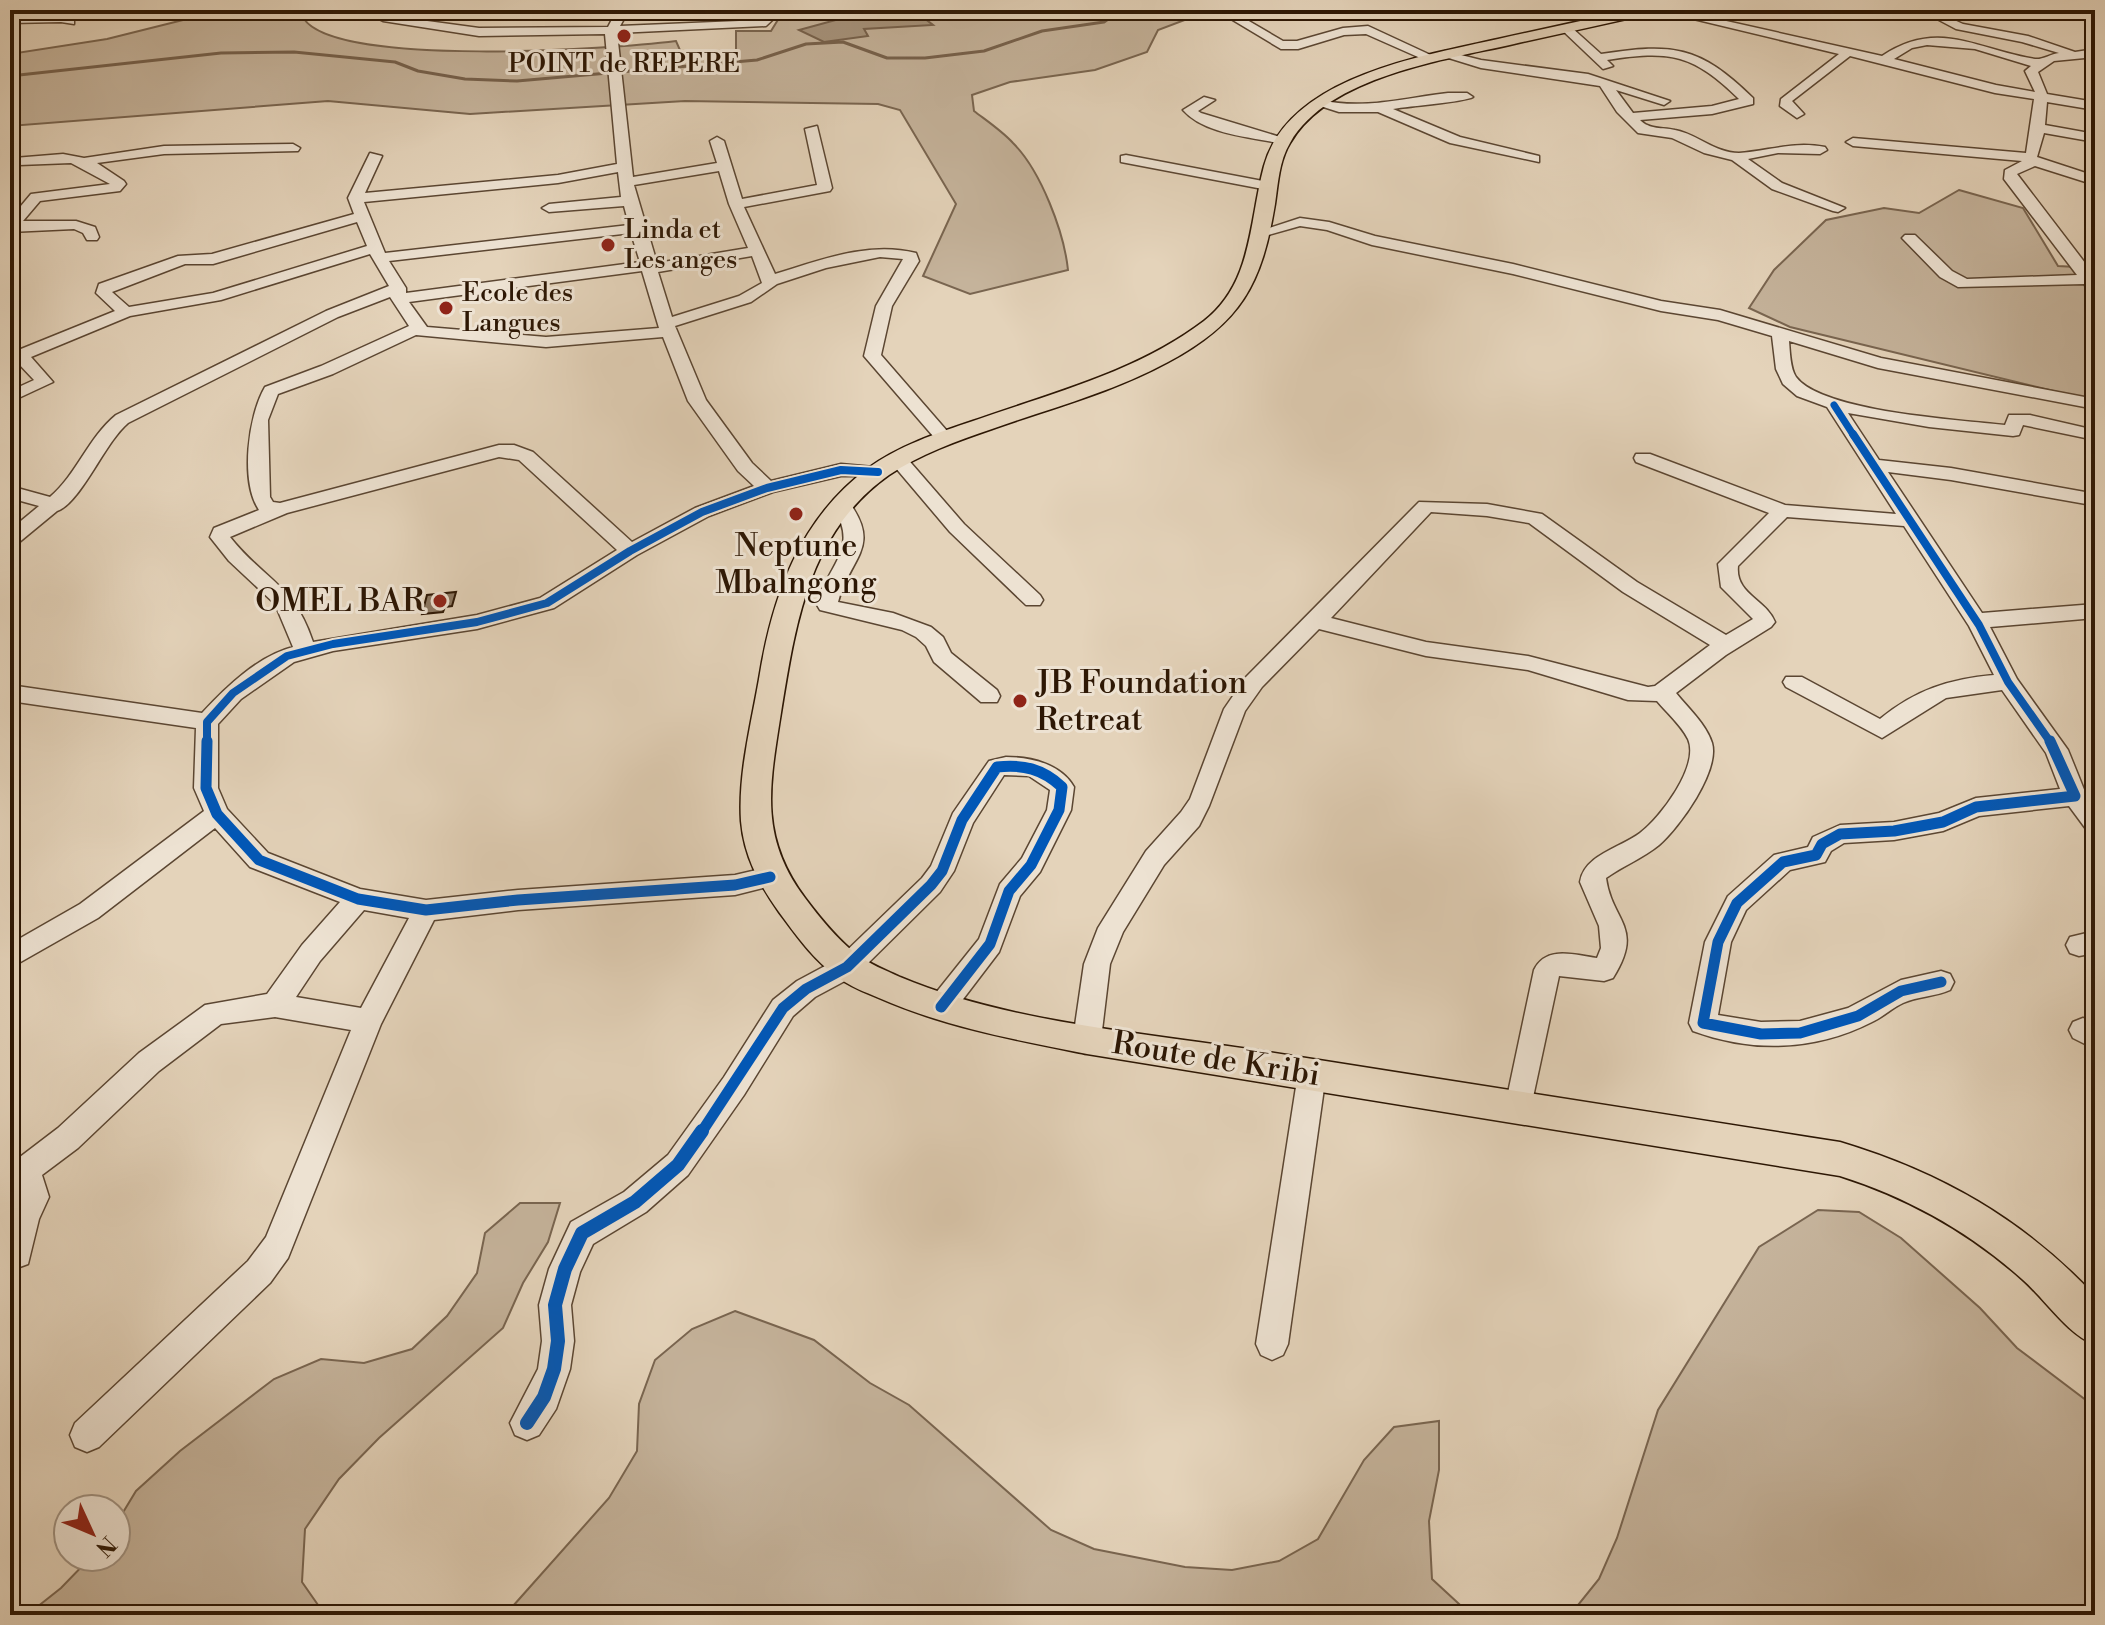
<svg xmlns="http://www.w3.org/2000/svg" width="2105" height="1625" font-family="'Libre Bodoni',serif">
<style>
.green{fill:#c5b39b;stroke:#796550;stroke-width:2}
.water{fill:#a6937c;stroke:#76614c;stroke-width:2}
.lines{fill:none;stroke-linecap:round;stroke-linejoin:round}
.stream{stroke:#76614c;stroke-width:3}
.building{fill:#8c7963;stroke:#2d1704;stroke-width:2}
.minor-casing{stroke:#5b4632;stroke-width:3}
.major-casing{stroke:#2d1704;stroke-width:3}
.minor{fill:#ede2d2;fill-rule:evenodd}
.major{fill:#e4d3ba;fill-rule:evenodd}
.cycleway-far3-casing{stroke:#ede2d2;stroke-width:10}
.cycleway-far2-casing{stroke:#ede2d2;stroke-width:12}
.cycleway-far1-casing{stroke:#ede2d2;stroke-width:16}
.cycleway-casing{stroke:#ede2d2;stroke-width:19}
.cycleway-far3{stroke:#0057b8;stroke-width:7}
.cycleway-far2{stroke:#0057b8;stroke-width:8}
.cycleway-far1{stroke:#0057b8;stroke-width:11}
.cycleway{stroke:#0057b8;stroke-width:14}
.poi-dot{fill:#8f2418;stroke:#ede2d2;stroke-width:3}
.labels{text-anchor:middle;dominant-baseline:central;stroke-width:6;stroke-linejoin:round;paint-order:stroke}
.far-poi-label{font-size:26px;fill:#2d1704;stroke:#ede2d2;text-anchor:start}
.poi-label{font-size:32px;fill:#2d1704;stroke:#ede2d2}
.street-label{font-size:32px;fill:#2d1704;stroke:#ede2d2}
</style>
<rect width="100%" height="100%" fill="#e4d3ba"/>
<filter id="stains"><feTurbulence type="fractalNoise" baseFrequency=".0025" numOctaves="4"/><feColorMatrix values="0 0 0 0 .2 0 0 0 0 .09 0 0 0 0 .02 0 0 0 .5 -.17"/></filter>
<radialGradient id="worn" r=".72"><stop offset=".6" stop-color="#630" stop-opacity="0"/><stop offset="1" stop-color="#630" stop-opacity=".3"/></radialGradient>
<g class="green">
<path d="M223 10H318L304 19C338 68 614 49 676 41L683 57 736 53V31H771L784 10H1211L1158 30 1147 52 1095 70 1010 82 972 95 974 111C987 121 1002 131 1013 143 1041 171 1064 232 1068 270L970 294 923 276 956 204 900 110 878 104 685 101 470 114 328 101 10 126V54L107 39Z"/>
<polygon points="1959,190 2023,208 2058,266 2095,268 2095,401 1790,327 1749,308 1774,270 1826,220 1884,208 1919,213"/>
<polygon points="520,1203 560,1203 548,1242 523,1283 503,1328 379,1438 339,1479 305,1529 302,1582 325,1615 27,1615 61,1588 91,1557 116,1557 116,1524 136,1491 180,1451 274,1379 321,1359 364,1363 412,1349 447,1316 477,1273 485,1233"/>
<polygon points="1818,1210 1859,1212 1901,1238 1980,1308 2017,1348 2095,1407 2095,1615 1570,1615 1599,1579 1617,1538 1658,1410 1759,1247"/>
<polygon points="735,1311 814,1340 870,1383 909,1405 1051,1530 1094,1549 1185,1567 1232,1570 1279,1561 1318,1539 1364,1460 1394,1427 1439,1421 1439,1470 1429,1521 1432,1579 1471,1615 505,1615 609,1498 637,1451 639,1404 655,1360 692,1329"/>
</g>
<polygon class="water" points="915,11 933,25 864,29 868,36 824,42 799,30 843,18"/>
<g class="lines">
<polyline class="stream" points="10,76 221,53 294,52 395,62 418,71 465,79 517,81 757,60 806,44 843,42 887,58 925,58 984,51 1042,31 1104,22 1121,10"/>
</g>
<polygon class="building" points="456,592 452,606 445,607 443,612 422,614 427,595"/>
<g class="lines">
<defs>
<g id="minor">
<path d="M617 10H629L620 26 763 20 771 10H783L766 26 617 33 633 177 717 163 710 141 717 137 724 141 742 199 817 185 805 129 817 126 832 188 830 191 744 207 775 274C821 260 868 241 916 253L919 261 892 306 881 355 954 439 945 444 939 443 864 356 876 306 903 259 880 257 826 268 777 284 751 302 675 326 706 400 752 463 771 481 841 464 885 468 887 472 885 476H841L773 492 709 516 637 555 554 608 477 629 333 651 294 662 241 699 218 724V788L227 809 268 853 360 889 426 900 518 890 735 875 770 867 779 870 783 877 779 884 735 895 518 910 434 920 381 1024 288 1258 270 1283 99 1447 87 1452 75 1447 70 1435 75 1423 248 1261 266 1237 351 1030 275 1017 221 1024 159 1071 78 1148 42 1175 49 1197 39 1219 28 1264 17 1268 10 1265V1215L19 1196 12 1177 20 1157 58 1128 139 1053 205 1005 267 994 302 945 340 902 250 867 215 828 98 918 10 968V944L80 904 204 811 194 788 196 728 10 701V685L202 713C226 687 258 656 293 647L275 604 229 561 210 537 214 528 259 510C240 482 248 416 265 387L321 366 409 326 390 297 338 317 128 423C105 442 80 504 57 511L17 544 10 546V530L39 506 10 498V486L50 497C77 474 88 438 116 415L326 311 389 286 370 254 221 300 130 316 31 357 53 382 10 402V391L34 380 17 362 10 364V343L21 349 115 311 96 293 99 284 178 256 212 254 354 214 348 198 370 153 382 156 365 193 558 175 617 164 605 34 479 36 383 21 377 18 383 15 479 28 608 27ZM719 171 729 204 748 248 657 263 634 185ZM618 172 621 197 549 204 542 208 549 212 624 206 629 225 385 253 364 202 558 183ZM357 222 367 246 213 293 129 307 112 292 185 264H213ZM631 233 640 262 406 293V288L389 261ZM752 256 762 283 739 296 672 317 658 272ZM642 271 659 328 546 337 427 327 409 302ZM416 335 546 347 663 337 688 401 738 471 754 486 695 508 632 542 533 452 514 445H499L280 503 273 502 270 497 268 420 278 394 333 374ZM499 457 519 460 617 550 540 598 477 615 313 642C294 584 263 579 230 537L287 513ZM364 910 409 918 361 1008 296 997 320 961Z"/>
<polygon points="1216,10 1230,10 1283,41 1297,41 1343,28 1368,26 1437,58 1427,61 1366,34 1344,35 1298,49 1281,49"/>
<path d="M1656 10H1677L1882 56C1939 18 1977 50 2035 59 2042 60 2051 54 2059 53L2022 42 1956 29 1939 20 1949 10H1961L1952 19 1963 24 2028 36 2075 52 2095 49V57L2054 61 2038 72 2047 94 2095 102V110L2047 102 2045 125 2095 134V142L2044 133 2037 157 2095 176V185L2035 166 2017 174 2095 276V291L2088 290 2084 284 1958 287 1940 277 1902 238 1905 235H1915L1952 271 1967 279 2077 275 2004 179 2005 170 2022 161 1853 146 1846 142 1853 138 2026 153 2034 99 1995 93 1850 56 1792 101 1804 114 1797 118 1780 106 1781 99 1839 54ZM1927 45 1975 49 2031 66 2025 71 2035 92 1996 85 1894 59 1912 48Z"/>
<polygon points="63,15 74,20 74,24 61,22 10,23 10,17"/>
<path d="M1563 27H1571L1601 54C1672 43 1699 45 1753 98V104L1712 114 1640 120C1650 130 1662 127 1675 130 1697 134 1715 153 1739 153 1769 151 1792 141 1825 147L1827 150 1820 154 1778 153 1748 159 1782 183 1845 208 1838 212 1833 211 1772 189 1732 160 1704 153 1672 138 1638 133 1617 112 1600 86 1481 68 1439 55 1445 51 1481 60 1588 74 1670 101 1664 105 1616 90 1633 113 1712 106 1739 99C1693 54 1670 50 1607 60L1613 66 1603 69 1563 31Z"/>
<path d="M1448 93H1467L1473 97C1465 102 1409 106 1393 109L1460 137 1539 156V162L1450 143 1378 112H1339L1314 104 1320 100C1364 110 1404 98 1448 93Z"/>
<path d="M1204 97 1215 100 1198 111 1201 113 1290 140 1283 144C1252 137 1205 135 1183 110Z"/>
<polygon points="293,144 300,148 298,151 164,154 97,163 124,181 126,184 120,191 40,201 23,221 76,221 95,227 99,237 97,240 87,240 83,233 74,229 10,232 10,219 31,194 110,184 71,163 19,165 14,164 14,158 63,154 84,158 164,146"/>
<polygon points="1126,155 1268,182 1275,186 1268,190 1121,162 1121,156"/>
<path d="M1300 218 1329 222 1375 236 1513 264 1661 301 1720 310 1881 358 2095 399V409L1878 368 1789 341C1790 352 1790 368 1796 377 1822 412 1961 420 2005 425L2009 415H2030L2095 430V440L2023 425 2019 435 2013 436 1929 427 1848 413 1879 460 1951 468 2085 492 2095 489V501L2086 504 1951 480 1888 472 1982 613 2095 604V618L1990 627 2017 679 2068 750 2085 792 2095 804V831L2086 829 2069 806 1979 816 1943 831 1894 840 1844 843 1831 851 1825 862 1790 870 1746 910 1731 942 1718 1015 1761 1022 1800 1021 1848 1008 1901 980 1941 971 1950 974 1954 982 1950 990C1935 997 1918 996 1903 1003 1892 1008 1883 1017 1872 1022 1815 1051 1753 1053 1693 1031L1689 1023 1705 942 1728 896 1774 855 1808 847 1813 837 1840 825 1894 822 1939 813 1976 798 2060 789 2046 753 2002 690 1946 698 1882 738 1786 687 1783 682 1786 677H1802L1880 719C1915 690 1949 679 1994 675L1969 626 1904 526 1787 517 1738 566C1735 594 1766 599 1775 622L1771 627 1726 655 1676 693C1688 708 1706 724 1712 743 1720 771 1679 828 1659 845 1643 858 1623 866 1606 878 1612 922 1645 927 1613 978L1604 981 1559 976 1529 1116 1519 1120 1509 1116 1505 1107 1534 970C1546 945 1575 955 1597 958L1601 948 1599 926 1580 882C1584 855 1620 848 1640 833 1660 818 1700 766 1688 739 1681 725 1667 713 1657 701L1628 700 1528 670 1426 656 1319 629 1262 687 1245 711 1209 806 1199 826 1164 865 1123 932 1110 964 1101 1039 1097 1048 1087 1051 1077 1048 1073 1039 1084 964 1098 928 1146 851 1181 812 1190 799 1224 709 1246 677 1419 502 1487 504 1542 514 1637 582 1726 635 1753 619 1721 587 1718 564 1769 513 1636 462 1634 458 1636 454H1650L1785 505 1896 514 1827 407 1797 396 1783 384 1776 369 1772 336 1718 320 1661 311 1513 274 1372 245 1327 230 1300 226 1261 237 1254 233ZM1431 512 1487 516 1529 523 1623 592 1710 645 1655 686 1648 687 1528 656 1426 642 1331 618Z"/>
<polygon points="898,454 905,456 964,524 1040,595 1043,600 1040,605 1026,605 950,532 889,460"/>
<path d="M842 500 849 502C882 548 850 557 838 602L893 613 931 627 943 637 951 653 997 690 1000 696 997 702H981L934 662 926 646 916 637 902 630 820 610 817 605 819 596C834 560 858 544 832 506Z"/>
<path d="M1006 757C1031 757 1061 764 1074 787L1071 810 1040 872 1020 896 999 952 951 1015 941 1019 931 1015 927 1007 931 999 979 939 1000 884 1022 858 1047 810 1050 790 1029 776 1004 775 973 823 954 871 940 892 856 975 815 997 793 1016 744 1095 688 1175 646 1212 593 1244 580 1272 571 1305 574 1341 570 1369 556 1409 539 1435 527 1440 515 1435 510 1423 538 1369 542 1341 539 1305 549 1269 571 1222 624 1192 668 1155 724 1077 773 1000 797 981 838 959 922 878 931 866 953 813 989 761Z"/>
<polygon points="2095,931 2095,953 2079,956 2070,953 2066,945 2070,937"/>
<polygon points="2083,1018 2095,1023 2095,1049 2073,1038 2069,1030 2073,1022"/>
<polygon points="1312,1061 1322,1065 1326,1074 1288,1344 1283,1355 1272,1360 1261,1355 1256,1344 1298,1074 1302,1065"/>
</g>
<path id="major" d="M1630 10H1656L1649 14C1604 24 1559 34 1514 44 1445 60 1328 76 1290 143 1279 161 1278 184 1275 204 1262 284 1241 323 1168 362 1113 392 1051 408 992 429 957 441 920 454 889 475 807 533 795 627 780 719 769 789 760 838 805 898 820 918 836 938 856 954 869 964 885 970 900 977 1006 1022 1143 1033 1256 1050 1451 1081 1645 1111 1840 1142 1940 1172 2023 1219 2095 1296V1345C2066 1333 2046 1300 2022 1279 1968 1231 1909 1198 1840 1176L1087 1054C1016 1040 945 1027 879 998 865 992 851 987 839 978 814 961 796 935 779 912 759 884 744 856 741 821 738 774 751 725 759 679 772 597 799 520 867 469 898 446 937 433 973 421 1052 393 1137 372 1204 321 1253 283 1249 221 1264 166 1288 77 1422 56 1498 39 1542 29 1586 20 1630 10Z"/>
</defs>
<use href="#minor" class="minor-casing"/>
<use href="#major" class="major-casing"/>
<use href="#minor" class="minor"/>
<use href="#major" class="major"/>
<defs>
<polyline id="cycleway-far3" points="1834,405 1854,436"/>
<g id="cycleway-far2">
<polyline points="1853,434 1979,625 2008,682 2051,743"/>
<polyline points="207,743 207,722 233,693 287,656 333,644 477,622 547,603 630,551 702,512 767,488 841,470 878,472"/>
</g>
<g id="cycleway-far1">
<polyline points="207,741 206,788 217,814 259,860 358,899 426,910 518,900 735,885 770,877"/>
<polyline points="1941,982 1901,991 1858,1016 1800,1033 1761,1034 1703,1023 1718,942 1737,903 1783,862 1816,855 1822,844 1840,834 1894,831 1943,822 1976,807 2075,796 2050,741"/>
<path d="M701 1133 783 1008 806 989 847 967 931 885 942 871 962 820 997 767C1023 764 1043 769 1062 787L1059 810 1031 865 1009 891 990 944 941 1007"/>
</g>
<polyline id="cycleway" points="527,1423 544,1397 554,1369 558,1341 555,1305 565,1269 582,1233 635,1202 678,1165 702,1131"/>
</defs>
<use href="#cycleway-far3" class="cycleway-far3-casing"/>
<use href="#cycleway-far2" class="cycleway-far2-casing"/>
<use href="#cycleway-far1" class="cycleway-far1-casing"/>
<use href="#cycleway" class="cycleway-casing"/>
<use href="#cycleway-far3" class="cycleway-far3"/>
<use href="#cycleway-far2" class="cycleway-far2"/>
<use href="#cycleway-far1" class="cycleway-far1"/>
<use href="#cycleway" class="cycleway"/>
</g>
<g class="poi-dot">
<circle cx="624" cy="36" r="8"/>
<circle cx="608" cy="245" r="8"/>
<circle cx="446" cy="308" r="8"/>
<circle cx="796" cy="514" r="8"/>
<circle cx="440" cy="601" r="8"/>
<circle cx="1020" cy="701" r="8"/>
</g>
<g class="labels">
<g class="far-poi-label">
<text x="624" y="64" text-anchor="middle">POINT de REPERE</text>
<text x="624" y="230">Linda et<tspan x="624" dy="30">Les anges</tspan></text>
<text x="462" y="293">Ecole des<tspan x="462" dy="30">Langues</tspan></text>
</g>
<g class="poi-label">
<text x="796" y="546">Neptune<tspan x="796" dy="37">Mbalngong</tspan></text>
<text x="424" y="601" text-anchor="end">OMEL BAR</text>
<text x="1036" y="683" text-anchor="start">JB Foundation<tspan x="1036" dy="37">Retreat</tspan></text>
</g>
<g class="street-label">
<text transform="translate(1216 1059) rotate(9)">Route de Kribi</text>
</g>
</g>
<rect width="2105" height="1625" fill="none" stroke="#e4d3ba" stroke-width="40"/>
<rect x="12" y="12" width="2081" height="1601" fill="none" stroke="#2d1704" stroke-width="4"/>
<rect x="20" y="20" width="2065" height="1585" fill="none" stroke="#2d1704" stroke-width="2"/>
<g transform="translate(92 1533) rotate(134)"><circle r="38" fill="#ede2d2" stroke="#a09180" stroke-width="2"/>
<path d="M0-6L14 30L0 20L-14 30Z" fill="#8f2418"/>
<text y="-12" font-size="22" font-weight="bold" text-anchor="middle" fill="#2d1704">N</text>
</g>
<rect width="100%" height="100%" filter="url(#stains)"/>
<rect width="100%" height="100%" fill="url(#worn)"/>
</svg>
